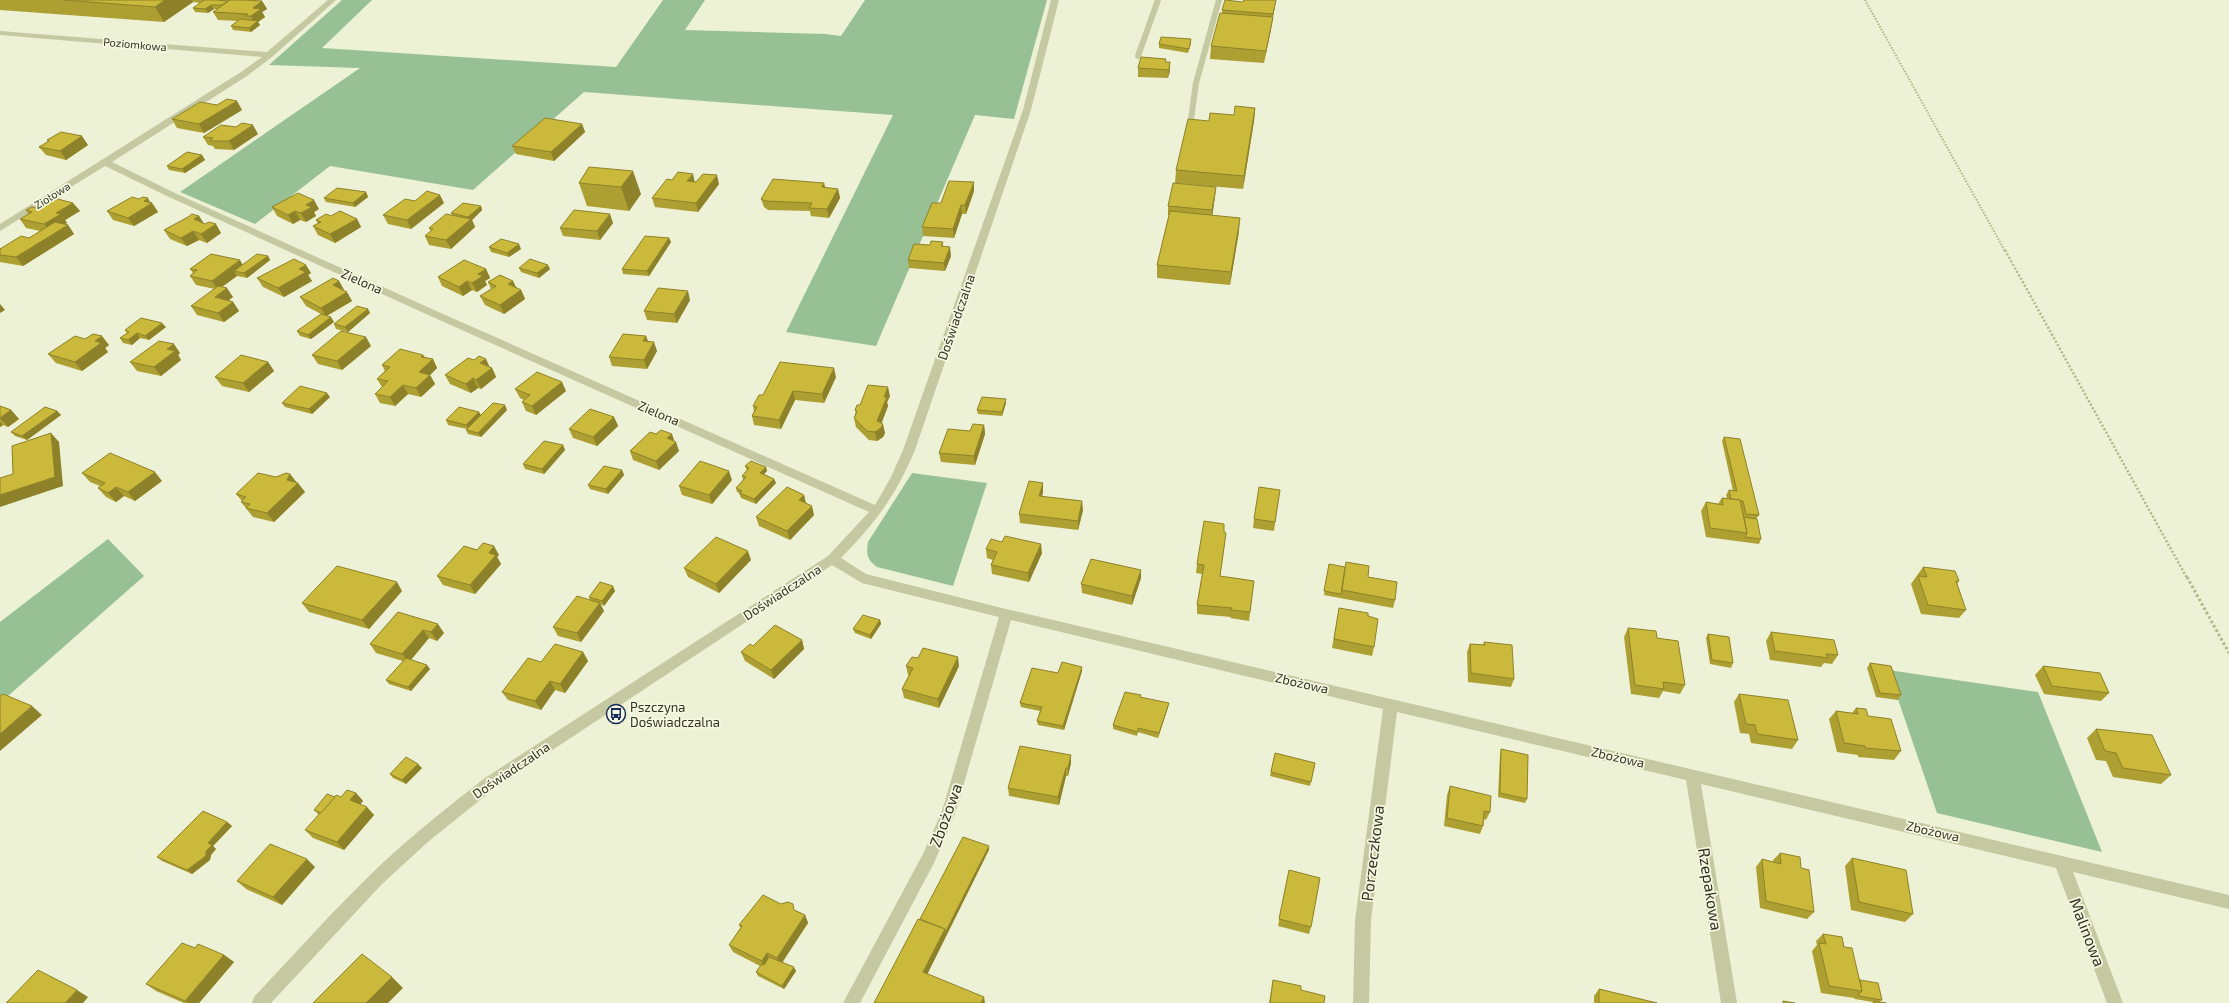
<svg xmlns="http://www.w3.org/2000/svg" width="2229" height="1003" font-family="'Exo 2',sans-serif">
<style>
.green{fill:#97c095}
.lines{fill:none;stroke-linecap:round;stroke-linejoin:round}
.path-far2{stroke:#b2b58c;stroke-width:2;stroke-dasharray:1.5 1.5;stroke-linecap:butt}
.path-far1{stroke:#b2b58c;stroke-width:2.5;stroke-dasharray:2 2;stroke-linecap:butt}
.path{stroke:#b2b58c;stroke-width:3;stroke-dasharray:2.5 2.5;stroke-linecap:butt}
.lane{stroke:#c5c9a1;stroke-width:6}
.street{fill:#c5c9a1;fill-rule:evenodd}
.wall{fill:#ae9f32}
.shaded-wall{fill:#8d8229}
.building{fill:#cab93a;stroke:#8d8229}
.labels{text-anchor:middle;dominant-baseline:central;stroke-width:3.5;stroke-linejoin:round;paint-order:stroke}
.far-street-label{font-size:11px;fill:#333324;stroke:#f5f9e1}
.street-label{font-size:13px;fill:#333324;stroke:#f5f9e1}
.poi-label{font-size:13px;fill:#333324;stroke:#f5f9e1;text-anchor:start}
.near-street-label{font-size:16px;fill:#333324;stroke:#f5f9e1}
</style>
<rect width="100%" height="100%" fill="#edf1d5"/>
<g class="green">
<polygon points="342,0 372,0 322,48 616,67 663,0 705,0 685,30 825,34 841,36 865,0 1047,0 1014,119 975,115 876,346 786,332 893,115 584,92 473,190 330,166 255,224 180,192 360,68 269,65"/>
<path d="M912 473 987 483 953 586 877 567C867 560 866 554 868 542Z"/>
<polygon points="108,539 144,576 0,703 0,622"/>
<polygon points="1888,670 2038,692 2102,852 1937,813"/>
</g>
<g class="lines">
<polyline class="path-far2" points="1865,0 2005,251"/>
<polyline class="path-far1" points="2005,250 2187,578"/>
<polyline class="path" points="2187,577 2229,653"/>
<g class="lane">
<polyline points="1138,56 1158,0"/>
<polyline points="1191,119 1196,83 1219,0"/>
</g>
<path class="street" d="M328 0H336L272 57 247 76 112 162 175 193 434 310 875 505 891 477 903 450 1023 110 1051 0H1059L1031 110 915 450C895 497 876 522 841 558L866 574 1006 609 2229 895V909L2073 872 2123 1003H2107L2056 868 1701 784 1737 1003H1721L1686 780 1397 712 1371 920 1369 1003H1353L1355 920 1383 709 1011 620 956 811 934 863 860 1003H843L923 854 942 811 999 617 862 583 832 565 495 788 429 841 382 884 271 1003H252L254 997C288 961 321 924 356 889 396 848 440 813 485 778L828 556 869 512 426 314 169 197 105 166 0 231V224L241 72 262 57 0 35V31L267 52Z"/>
</g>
<g class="wall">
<polygon points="0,0 246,0 262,1 267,9 262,12 265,17 258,22 260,25 251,32 233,30 231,26 238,21 218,20 213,12 217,9 214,9 208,13 195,12 193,8 200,3 193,2 164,22 0,10"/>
<polygon points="1244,0 1276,0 1271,29 1264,63 1210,59 1211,46 1222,13 1222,10 1243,2"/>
<polygon points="1191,39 1191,43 1188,53 1159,48 1159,44"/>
<polygon points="1166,62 1170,62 1170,71 1168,78 1138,77 1138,68"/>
<polygon points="1255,108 1254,121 1243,189 1175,183 1176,170 1209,121 1234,115"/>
<polygon points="242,110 204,133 177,128 172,119"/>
<polygon points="582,124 585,132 554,161 516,154 512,146"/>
<polygon points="258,134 234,150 215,149 213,146 208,145 203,137"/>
<polygon points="47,140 88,145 66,160 46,155 39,147 48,142"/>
<polygon points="202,155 205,160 185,173 169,170 167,166"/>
<polygon points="589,167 641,194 629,211 587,206 579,183"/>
<polygon points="695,182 719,184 698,212 655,207 652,198"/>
<polygon points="974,182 974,191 966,214 962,214 954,238 923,236 922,227 941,203"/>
<polygon points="824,183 825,188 838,189 840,198 829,218 811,216 810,211 768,210 764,207 761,199"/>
<polygon points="1216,187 1215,196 1212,215 1239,231 1230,285 1157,278 1157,265 1169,215 1168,215 1168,206"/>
<polygon points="366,192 368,197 355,207 326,202 324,198"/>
<polygon points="415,201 444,203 411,229 388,224 383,215"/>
<polygon points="73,203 80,211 65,220 67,223 64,224 68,225 74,234 23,266 0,262 0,249 29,238 40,231 26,228 20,219 28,214 26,210"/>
<polygon points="151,203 152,203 158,212 134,226 113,220 107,211"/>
<polygon points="481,206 482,210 472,220 475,227 451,249 429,245 425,236 431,231 429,228 452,215 451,213"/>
<polygon points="272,207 319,209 314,212 316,216 306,222 300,220 293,224 277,216"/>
<polygon points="199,216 203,223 221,233 207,243 199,240 187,246 170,239 164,230"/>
<polygon points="331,216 357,219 361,227 335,243 318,235 313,226 318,224 316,220"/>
<polygon points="613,223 600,240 563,236 560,228"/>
<polygon points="669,238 671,242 649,276 623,274 622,269"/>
<polygon points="943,242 943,246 951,256 945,271 909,268 908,260 930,245"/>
<polygon points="489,247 521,249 509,257 491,252"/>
<polygon points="268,256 270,260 247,278 237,276 221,287 233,297 229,300 233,302 239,311 224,322 197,315 191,306 215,289 196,285 190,276 193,273 190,269 240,260 242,265"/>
<polygon points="519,268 550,269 539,278 521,272"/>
<polygon points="486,269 490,278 485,281 487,285 477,292 472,290 463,296 442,286 438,277"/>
<polygon points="311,273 308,275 312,281 284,297 263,287 257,278"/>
<polygon points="339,281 344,290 352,301 327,316 334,322 311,339 300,336 297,331 321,314 306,306 300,297"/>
<polygon points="513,281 516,287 521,290 525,299 504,314 485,305 480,296 491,289 488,282"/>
<polygon points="690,300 677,323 647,320 644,311"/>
<polygon points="368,309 370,313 348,332 336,329 334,324"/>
<polygon points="166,327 149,340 140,338 132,345 123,343 120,338 127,333 125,330"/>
<polygon points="646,336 648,341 657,351 647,369 612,366 609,357"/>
<polygon points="109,345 105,348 108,352 82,371 56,363 48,354"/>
<polygon points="371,346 342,370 318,364 312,355"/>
<polygon points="180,353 178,355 181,360 161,376 137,371 130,362"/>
<polygon points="423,355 425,357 433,359 437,368 430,375 435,384 421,397 408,394 395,406 380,403 375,394 382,387 377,379 385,371 382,365"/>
<polygon points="486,359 489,367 492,368 496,377 481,389 478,388 471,393 450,384 445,375 474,360"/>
<polygon points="268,362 274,371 249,392 222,386 215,377"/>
<polygon points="836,377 824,403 795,400 781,429 754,425 752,416 754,411 753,406 763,395"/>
<polygon points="515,389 566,391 536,415 526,411 522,402 524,400 520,398"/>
<polygon points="890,396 887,402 888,406 881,424 885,433 883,437 877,441 869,440 856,427 854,418 856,415 855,410 860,405"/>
<polygon points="330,397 312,414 285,407 282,403"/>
<polygon points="1006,403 1002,416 978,414 977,410"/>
<polygon points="0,406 11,410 19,419 8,427 3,425 0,427"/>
<polygon points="507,410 481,437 468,434 466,430 467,429 448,425 446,420 479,412 481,415"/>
<polygon points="57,411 61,415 27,440 15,436 11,432"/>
<polygon points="614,417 618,426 597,446 573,438 569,429"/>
<polygon points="984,425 985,434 975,465 941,462 939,453 970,431"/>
<polygon points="1724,437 1759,515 1756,519 1761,539 1759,544 1706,537 1701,511 1706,502 1718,504 1722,498 1727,498 1726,495 1729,490 1733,491 1722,441"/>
<polygon points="674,441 679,451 659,470 633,460 630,451"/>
<polygon points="563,445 565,450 544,474 525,469 523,464"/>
<polygon points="745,466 766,467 767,471 764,474 774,479 776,483 756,504 741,498 739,493 737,492 736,488 743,480 742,476 747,471"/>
<polygon points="622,470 624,475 608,494 590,489 588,485"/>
<polygon points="82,473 162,481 135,501 124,496 116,502 106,497 98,488 100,486 90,482"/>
<polygon points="290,474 296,482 305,492 274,522 253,517 241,502 242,501 236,494 276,477"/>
<polygon points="732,480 712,504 682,495 679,486"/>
<polygon points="1043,483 1043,492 1042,496 1083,510 1078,530 1020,523 1019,514"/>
<polygon points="1280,490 1274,531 1253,528 1254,519"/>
<polygon points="804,495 806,504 814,515 790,540 759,526 756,517"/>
<polygon points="1224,532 1225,542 1220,576 1254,581 1249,621 1230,618 1231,617 1197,614 1197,605 1202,574 1196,573 1197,564"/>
<polygon points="986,549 1042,553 1029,582 992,574 991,565 993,560 987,558"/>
<polygon points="499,555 497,557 501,564 475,594 443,585 437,576"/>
<polygon points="751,560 719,593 688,577 684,568"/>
<polygon points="1329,564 1395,600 1393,608 1324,595"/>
<polygon points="1923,567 1959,581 1957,584 1966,610 1959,618 1921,614 1911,584"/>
<polygon points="1141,570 1141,578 1132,605 1082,593 1081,584"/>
<polygon points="402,591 369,629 309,612 302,603"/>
<polygon points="615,591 604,606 600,604 604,611 581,642 558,636 553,627 590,600 589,597"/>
<polygon points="1339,608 1368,616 1374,647 1372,656 1332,648"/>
<polygon points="398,612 444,633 437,641 429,638 411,660 430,669 411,691 389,684 386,680 403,661 376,653 370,644"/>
<polygon points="880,620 881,624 871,639 855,633 853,629"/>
<polygon points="1628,628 1657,638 1685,685 1680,694 1663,691 1659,698 1631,694 1624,637"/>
<polygon points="1771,632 1838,655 1832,664 1824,663 1821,667 1770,660 1766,641"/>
<polygon points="1708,634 1733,663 1731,668 1710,664 1706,638"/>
<polygon points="802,640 804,649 774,679 745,661 741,652 753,646"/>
<polygon points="1484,642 1514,679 1511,687 1468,682 1467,652 1470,644 1483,645"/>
<polygon points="583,652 588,661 565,693 555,690 541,710 508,700 502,692 541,662"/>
<polygon points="1870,663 1901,695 1898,700 1876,697 1867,668"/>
<polygon points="906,666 959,666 939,708 904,698 902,689 909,675 908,675"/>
<polygon points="2043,666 2109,693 2101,701 2044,694 2035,675"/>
<polygon points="1082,671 1064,730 1038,725 1037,721 1040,711 1021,707 1020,703 1058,673"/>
<polygon points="1739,694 1798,740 1792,749 1751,743 1749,734 1740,733 1734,702"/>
<polygon points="1141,697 1168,707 1158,738 1138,732 1137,736 1113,729 1113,725"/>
<polygon points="1856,708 1868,716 1901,751 1894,760 1858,757 1858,755 1837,752 1829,719 1836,711 1852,713"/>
<polygon points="2096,729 2171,775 2161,784 2113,777 2106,761 2096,760 2087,738"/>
<polygon points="1501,749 1527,799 1525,803 1498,797 1500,754"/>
<polygon points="1275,753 1315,763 1310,786 1270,776"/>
<polygon points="1071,763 1068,776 1066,776 1059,805 1009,796 1008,788"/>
<polygon points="422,768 406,784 393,778 390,774"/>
<polygon points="1450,786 1490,812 1486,820 1484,819 1483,826 1480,834 1444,826 1447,795"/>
<polygon points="356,793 363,801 360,804 374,815 344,850 313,838 305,830 319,815 314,810 335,797 341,797"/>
<polygon points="227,822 232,826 213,846 216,849 211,855 210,860 192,874 162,861 157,857"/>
<polygon points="1780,853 1801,868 1814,912 1807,919 1760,908 1756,867 1762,859 1773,862 1773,860"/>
<polygon points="1852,858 1913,914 1905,922 1851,910 1845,866"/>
<polygon points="315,867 282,905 246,889 237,881"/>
<polygon points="1289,870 1311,927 1309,934 1278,926"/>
<polygon points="795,910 805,915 808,923 782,962 796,971 784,989 758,976 756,972 760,966 733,952 729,945 741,928 739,925"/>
<polygon points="1823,934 1844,947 1860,980 1882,1000 1879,1002 1886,1003 1872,1003 1873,1002 1855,999 1854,998 1821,993 1812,951 1817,945 1816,941"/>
<polygon points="224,955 234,962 199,1003 184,1003 156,991 146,984"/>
<polygon points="1273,980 1301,990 1324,1003 1269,1003"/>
<polygon points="1599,989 1657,1003 1594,1003 1594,996"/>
</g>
<g class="shaded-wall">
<polygon points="165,0 192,0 193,2 164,22 155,7"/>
<polygon points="1276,0 1272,22 1273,14"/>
<polygon points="262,1 267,9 262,12 265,17 258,22 260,25 251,32 249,28 254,23 251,16 253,8"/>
<polygon points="211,5 214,9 208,13 205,9"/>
<polygon points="1273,17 1271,29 1264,63 1266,51"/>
<polygon points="1191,39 1191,43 1188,53 1189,49"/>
<polygon points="1170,62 1170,71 1168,78"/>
<polygon points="237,101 242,110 204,133 199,124"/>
<polygon points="1255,108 1254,121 1243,189 1244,176"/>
<polygon points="582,124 585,132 554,161 551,152"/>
<polygon points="253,125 258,134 234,150 229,141"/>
<polygon points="82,136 88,145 66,160 60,151"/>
<polygon points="202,155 205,160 185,173 182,169"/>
<polygon points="633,171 641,194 629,211 621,187"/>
<polygon points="693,174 695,183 687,181"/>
<polygon points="717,175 719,184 698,212 696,203"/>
<polygon points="974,182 974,191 966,214 965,205"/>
<polygon points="824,183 826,192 822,187"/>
<polygon points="1216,187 1215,196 1212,219 1212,210"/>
<polygon points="838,189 840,198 829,218 827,209"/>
<polygon points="366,192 368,197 355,207 353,203"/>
<polygon points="440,195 444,203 411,229 407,220"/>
<polygon points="148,198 151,204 152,203 158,212 134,226 128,218 144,201"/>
<polygon points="314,200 319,209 314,212 316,216 306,222 301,213 306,205"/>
<polygon points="73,203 80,211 65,220 67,223 51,233 44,224 56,213"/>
<polygon points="961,205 962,214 954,238 953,229"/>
<polygon points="481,206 482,210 472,220 475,227 451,249 446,240 470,220 468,217"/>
<polygon points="295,211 300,220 293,224 288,215"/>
<polygon points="610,214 613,223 600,240 597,231"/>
<polygon points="199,216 205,225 194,219"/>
<polygon points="1240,218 1239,231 1230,285 1231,272"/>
<polygon points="357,219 361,227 335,243 330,234"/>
<polygon points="216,224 221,233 207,243 201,234"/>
<polygon points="68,225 74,234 23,266 16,257"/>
<polygon points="193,231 199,240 187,246 181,238"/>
<polygon points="669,238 671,242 649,276 647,271"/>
<polygon points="519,244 521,249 509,257 507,253"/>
<polygon points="950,247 951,256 945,271 944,263"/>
<polygon points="268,256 270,260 247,278 244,273"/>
<polygon points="240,260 245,269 234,271 237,276 218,290 212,281"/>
<polygon points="306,265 311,273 308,275 312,281 284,297 278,288 299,269"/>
<polygon points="548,265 550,269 539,278 537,273"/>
<polygon points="486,269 490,278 485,281 487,285 477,292 472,283 478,274"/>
<polygon points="339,281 344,290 338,294 333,285"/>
<polygon points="467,281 472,290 463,296 459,287"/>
<polygon points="513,281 517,290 508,284"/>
<polygon points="227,288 233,297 221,306 215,297"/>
<polygon points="521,290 525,299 504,314 500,305"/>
<polygon points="688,291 690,300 677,323 674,314"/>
<polygon points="347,292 352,301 326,316 321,308"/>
<polygon points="233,302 239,311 224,322 218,313"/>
<polygon points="0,304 5,310 0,313"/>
<polygon points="368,309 370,313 348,332 345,327"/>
<polygon points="331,317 334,322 311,339 308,335"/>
<polygon points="162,323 166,327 149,340 145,336"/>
<polygon points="137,333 140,338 132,345 128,340"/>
<polygon points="102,336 109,345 105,348 108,352 82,371 75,362 95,341"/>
<polygon points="646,336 649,345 643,341"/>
<polygon points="366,337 371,346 342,370 337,361"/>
<polygon points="654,342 657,351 647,369 644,360"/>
<polygon points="174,344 180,353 178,355 181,360 161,376 154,367 167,349"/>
<polygon points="423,355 428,363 433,359 437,368 430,375 435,384 421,397 416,388 421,357"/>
<polygon points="486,359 490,368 480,363"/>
<polygon points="268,362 274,371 249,392 243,383"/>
<polygon points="492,368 496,377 481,389 476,380"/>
<polygon points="834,368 836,377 824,403 822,394"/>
<polygon points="473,378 478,388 471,393 466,384"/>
<polygon points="562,382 566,391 536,415 532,406"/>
<polygon points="403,385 408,394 395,406 390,397"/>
<polygon points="888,387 890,396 887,402 888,406 879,430 883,424 885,433 883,437 877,441 875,432 877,421 884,397"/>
<polygon points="793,391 795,400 781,429 779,420"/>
<polygon points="327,393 330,397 312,414 309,409"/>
<polygon points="1006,399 1006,403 1002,416 1002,412"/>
<polygon points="505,405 507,410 481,437 478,433"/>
<polygon points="11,410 19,419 8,427 0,418"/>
<polygon points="57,411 61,415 27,440 22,436"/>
<polygon points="479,412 481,416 469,430 466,425"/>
<polygon points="614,417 618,426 597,446 593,437"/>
<polygon points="0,422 3,425 0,427"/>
<polygon points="984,425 985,434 975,465 974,456"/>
<polygon points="51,433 59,442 63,486 0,507 0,495"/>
<polygon points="672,434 675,443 676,442 679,451 659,470 656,461 667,438"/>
<polygon points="563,445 565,450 544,474 542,469"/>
<polygon points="766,467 767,471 761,477 760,473"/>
<polygon points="622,470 624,475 608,494 606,489"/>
<polygon points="729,471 732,480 712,504 709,495"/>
<polygon points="155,472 162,481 135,501 128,492"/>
<polygon points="290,474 297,483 298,483 305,492 274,522 267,513 287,480"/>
<polygon points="774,479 776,483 756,504 754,499"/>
<polygon points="1043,483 1043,492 1040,505 1039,496"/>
<polygon points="116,487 124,496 116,502 108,493"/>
<polygon points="804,495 806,504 799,500"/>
<polygon points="1082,501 1083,510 1078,530 1078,521"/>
<polygon points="812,506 814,515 790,540 787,531"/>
<polygon points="1041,544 1042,553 1029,582 1028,573"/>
<polygon points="494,546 499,555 497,557 501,564 475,594 470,585 489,553"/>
<polygon points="748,551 751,560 719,593 716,584"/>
<polygon points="1141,570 1141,578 1132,605 1132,596"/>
<polygon points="397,582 402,591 369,629 362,620"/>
<polygon points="613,586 615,591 604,606 602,601"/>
<polygon points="600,603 604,611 581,642 577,633"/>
<polygon points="880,620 881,624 871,639 870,635"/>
<polygon points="438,624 444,633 437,641 431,632"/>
<polygon points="423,630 429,638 409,662 402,654"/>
<polygon points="802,640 804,649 774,679 771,670"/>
<polygon points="583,652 588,661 565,693 560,684"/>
<polygon points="958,657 959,666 939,708 938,699"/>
<polygon points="427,665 430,669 411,691 408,687"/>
<polygon points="1082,667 1082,671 1064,730 1063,726"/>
<polygon points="550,681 555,690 541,710 535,701"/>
<polygon points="1169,703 1168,707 1158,738 1159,733"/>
<polygon points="32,706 42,715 0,751 0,734"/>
<polygon points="1071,755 1071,763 1068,776 1068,768"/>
<polygon points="418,764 422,768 406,784 402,780"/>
<polygon points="1066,768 1066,776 1059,805 1058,797"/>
<polygon points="356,793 363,801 357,808 350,800"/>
<polygon points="367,807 374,815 344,850 337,842"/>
<polygon points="227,822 232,826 213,846 216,849 211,855 210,860 192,874 187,870 206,851 208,843"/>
<polygon points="989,846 989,850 925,979 923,972 945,929"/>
<polygon points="307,859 315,867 282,905 273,897"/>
<polygon points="805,915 808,923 780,966 777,958"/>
<polygon points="767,953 770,961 765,968 762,961"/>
<polygon points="224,955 234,962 199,1003 189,1003 185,1001"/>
<polygon points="794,967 796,971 784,989 782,986"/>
<polygon points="392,977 403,988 388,1003 366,1003"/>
<polygon points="77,990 88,997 83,1003 65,1003"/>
<polygon points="984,997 985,1003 981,1003"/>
</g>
<g class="building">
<polygon points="64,0 165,0 155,7"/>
<polygon points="204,0 215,0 228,1 222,5 211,5 205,9 193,8"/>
<polygon points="230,0 246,0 262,1 253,8 261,9 251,16 245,16 248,14 213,12"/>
<polygon points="1225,0 1243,2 1244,0 1276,0 1273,14 1222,10"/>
<polygon points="1220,13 1273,17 1266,51 1211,46"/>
<polygon points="240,19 258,21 249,28 231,26"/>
<polygon points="1161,37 1191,39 1189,49 1159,44"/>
<polygon points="1141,57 1166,59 1165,62 1170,62 1169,70 1138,68"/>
<polygon points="227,99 237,101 199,124 172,119 200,102 217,105"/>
<polygon points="1235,106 1255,108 1244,176 1176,170 1188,119 1209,121 1210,113 1234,115"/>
<polygon points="545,118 582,124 551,152 512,146"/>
<polygon points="242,123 253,125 229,141 210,141 213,138 203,137 221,125 236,127"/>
<polygon points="61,132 82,136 60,151 39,147 49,141 47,140"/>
<polygon points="187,152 202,155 182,169 167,166"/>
<polygon points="589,167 633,171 621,187 579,183"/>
<polygon points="678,172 693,174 687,181 696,182 703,174 717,175 696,203 652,198 667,179 672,180"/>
<polygon points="773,179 824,183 822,187 838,189 827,209 809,208 812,203 766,201 761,199"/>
<polygon points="949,181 974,182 965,205 961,205 953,229 922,227 932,203 941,203"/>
<polygon points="1173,183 1216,187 1212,210 1168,206"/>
<polygon points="337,188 366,192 353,203 324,198"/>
<polygon points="427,191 440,195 407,220 383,215 405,199 415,201"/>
<polygon points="298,193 314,200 306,205 312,207 301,213 295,211 288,215 272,207"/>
<polygon points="132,197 139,199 143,197 148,198 144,201 152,203 128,218 107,211"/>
<polygon points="54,198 73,203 56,213 61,214 44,224 20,219 32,212 26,210 32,207 36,208"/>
<polygon points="463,203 481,206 468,217 451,213"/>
<polygon points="574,210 610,214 597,231 560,228"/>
<polygon points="340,211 357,219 330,234 313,226 321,222 316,220 326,214 331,216"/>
<polygon points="1170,211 1240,218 1231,272 1157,265"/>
<polygon points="192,214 199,216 194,219 205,224 209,222 216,224 201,234 193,231 181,238 164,230 188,217"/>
<polygon points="446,214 471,219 446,240 425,236 433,229 429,228"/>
<polygon points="55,222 68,225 16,257 0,255 0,249 21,236 29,238"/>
<polygon points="645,236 669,238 647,271 622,269"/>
<polygon points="501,239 519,244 507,253 489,247"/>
<polygon points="931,241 943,242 941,246 950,247 944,263 908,260 914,244 930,245"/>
<polygon points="211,254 240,260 212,281 190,276 197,270 190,269"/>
<polygon points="257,254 268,256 244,273 234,271"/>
<polygon points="294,259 306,265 299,269 306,272 278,288 257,278"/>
<polygon points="530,259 548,265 537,273 519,268"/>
<polygon points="464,260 486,269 478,274 483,276 472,283 467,281 459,287 438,277"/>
<polygon points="500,275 513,281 508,284 521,290 500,305 480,296 496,286 488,282"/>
<polygon points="333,278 339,281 333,285 347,292 321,308 300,297"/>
<polygon points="218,286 227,288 215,297 233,302 218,313 191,306"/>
<polygon points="658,288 688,291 674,314 644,311"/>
<polygon points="357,306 368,309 345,327 334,324"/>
<polygon points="321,314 331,317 308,335 297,331"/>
<polygon points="141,318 162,323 145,336 137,333 128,340 120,338 129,332 125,330"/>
<polygon points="341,331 366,337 337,361 312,355"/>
<polygon points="93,334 102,336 95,341 101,343 75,362 48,354 75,336 85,339"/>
<polygon points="623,334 646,336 643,341 654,342 644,360 609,357"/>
<polygon points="159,341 174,344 167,349 175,351 154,367 130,362"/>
<polygon points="400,349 423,355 421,357 433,359 419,372 430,375 416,388 403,385 390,397 375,394 388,381 377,379 390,367 382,365"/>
<polygon points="241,355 268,362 243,383 215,377"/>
<polygon points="479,356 486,359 480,363 492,368 476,380 473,378 466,384 445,375 468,358 474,360"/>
<polygon points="780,362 834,368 822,394 793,391 779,420 752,416 757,407 753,406 759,395 763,395"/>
<polygon points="537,372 562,382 532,406 522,402 530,395 515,389"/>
<polygon points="868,385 888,387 884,397 887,397 877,421 883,424 881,428 875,432 867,431 854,418 857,411 855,410 857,405 860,405"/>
<polygon points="300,386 327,393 309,409 282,403"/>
<polygon points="982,397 1006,399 1002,412 977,410"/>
<polygon points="493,403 505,405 478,433 466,430"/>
<polygon points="0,406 11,410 0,418"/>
<polygon points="45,407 57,411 22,436 11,432"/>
<polygon points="459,407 479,412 466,425 446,420"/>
<polygon points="590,409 614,417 593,437 569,429"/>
<polygon points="973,424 984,425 974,456 939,453 948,429 970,431"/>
<polygon points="661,430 672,434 667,438 676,442 656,461 630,451 650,432 656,434"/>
<polygon points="51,433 55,477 0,495 0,478 13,474 12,446"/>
<polygon points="1724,437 1740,439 1759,515 1746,514 1743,501 1740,501 1740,500 1731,499 1729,490 1737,491"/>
<polygon points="544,441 563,445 542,469 523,464"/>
<polygon points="110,453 155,472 128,492 116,487 108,493 98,488 105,483 82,473"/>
<polygon points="700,461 729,471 709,495 679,486"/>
<polygon points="751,461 766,467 760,473 774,479 754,499 739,493 742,491 736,488 746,477 742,476 749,468 745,466"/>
<polygon points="604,466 622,470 606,489 588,485"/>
<polygon points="258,473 276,477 286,473 290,474 287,480 298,483 267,513 246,508 250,504 241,502 246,497 236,494"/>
<polygon points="1029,481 1043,483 1039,496 1082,501 1078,521 1019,514"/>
<polygon points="787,487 804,495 799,500 812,506 787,531 756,517"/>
<polygon points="1259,487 1280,490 1275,522 1254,519"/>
<polygon points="1722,498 1740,500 1747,533 1710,528 1706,502 1723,505"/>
<polygon points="1744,517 1757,519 1761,539 1745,537 1747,533"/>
<polygon points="1204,521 1224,524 1224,532 1226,533 1220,576 1254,581 1250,612 1231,610 1232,608 1197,605 1204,565 1197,564"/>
<polygon points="1005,536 1041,544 1028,573 991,565 997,552 986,549 991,539 1002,542"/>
<polygon points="716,537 748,551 716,584 684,568"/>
<polygon points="483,543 494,546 489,553 496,555 470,585 437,576 464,546 477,550"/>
<polygon points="1091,559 1141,570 1132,596 1081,584"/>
<polygon points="1346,562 1369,566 1368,577 1397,582 1395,600 1342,590"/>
<polygon points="1329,564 1345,567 1341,594 1324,591"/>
<polygon points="337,566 397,582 362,620 302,603"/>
<polygon points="1923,567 1955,571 1959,581 1956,581 1966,610 1928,605 1918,576 1927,577"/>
<polygon points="600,582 613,586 602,601 589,597"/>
<polygon points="577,596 600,603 577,633 553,627"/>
<polygon points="1339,608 1368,613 1368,616 1378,619 1374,647 1334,639"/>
<polygon points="398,612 438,624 431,632 423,630 402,654 370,644"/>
<polygon points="863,615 880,620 870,635 853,629"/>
<polygon points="775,625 802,640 771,670 741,652 750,644 753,646"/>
<polygon points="1628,628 1656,631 1657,638 1678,641 1685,685 1663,682 1664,689 1635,685"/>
<polygon points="1771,632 1834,640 1838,655 1826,654 1828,658 1775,651"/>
<polygon points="1708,634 1729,637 1733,663 1712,660"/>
<polygon points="1484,642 1512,645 1514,679 1471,673 1470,644 1485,645"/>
<polygon points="555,644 583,652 560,684 550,681 535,701 502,692 528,658 541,662"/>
<polygon points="923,648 958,657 938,699 902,689 913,668 906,666 912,657 918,658"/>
<polygon points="406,658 427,665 408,687 386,680"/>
<polygon points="1062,662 1082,667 1063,726 1037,721 1042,707 1020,703 1032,668 1058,673"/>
<polygon points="1870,663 1891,666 1901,695 1880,693"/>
<polygon points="2043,666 2100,673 2109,693 2052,686"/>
<polygon points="1125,692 1141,695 1140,697 1169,703 1159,733 1138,728 1138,732 1113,725"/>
<polygon points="3,694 32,706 0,734 0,696"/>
<polygon points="1739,694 1788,700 1798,740 1757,734 1755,725 1746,724"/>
<polygon points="1856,708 1866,709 1868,716 1891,719 1901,751 1865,748 1865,746 1844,743 1836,711 1858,714"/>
<polygon points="2096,729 2152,735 2171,775 2123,768 2116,753 2105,751"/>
<polygon points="1020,746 1071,755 1068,768 1066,768 1058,797 1008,788"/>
<polygon points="1501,749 1528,755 1527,799 1500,793"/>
<polygon points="1275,753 1315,763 1311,782 1271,772"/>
<polygon points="406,757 418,764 402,780 390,774"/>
<polygon points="1450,786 1491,796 1490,812 1484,811 1483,826 1447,818"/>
<polygon points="347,790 356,793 350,800 367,807 337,842 305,830 336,795 341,797"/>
<polygon points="327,794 335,797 321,813 314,810"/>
<polygon points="203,811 227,822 208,843 212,845 206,851 206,856 187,870 157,857"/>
<polygon points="963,837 989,846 945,933 945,929 920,919"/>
<polygon points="270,844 307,859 273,897 237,881"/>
<polygon points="1780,853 1800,857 1801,868 1809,870 1814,912 1766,901 1762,859 1781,864"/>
<polygon points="1852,858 1906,870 1913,914 1859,902"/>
<polygon points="1289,870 1320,878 1311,927 1279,919"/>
<polygon points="763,895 781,904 788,902 793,904 794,910 805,915 777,958 767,953 762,961 729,945 742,926 739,925"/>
<polygon points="918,919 945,929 923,972 984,997 981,1003 874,1003"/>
<polygon points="1823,934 1842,937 1844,947 1852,948 1862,991 1829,986 1819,943 1826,944"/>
<polygon points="182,943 195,948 198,944 224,955 185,1001 146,984"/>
<polygon points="362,954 392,977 366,1003 313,1003"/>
<polygon points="769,957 794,967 782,986 756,972 762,964 764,965"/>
<polygon points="38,970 77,990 65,1003 6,1003"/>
<polygon points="1273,980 1301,986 1301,990 1325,996 1324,1003 1270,1003"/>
<polygon points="1860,980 1878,983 1882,1000 1859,996 1858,995 1862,991"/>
<polygon points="1599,989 1657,1003 1599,1003"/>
<polygon points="1783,1001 1795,1003 1783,1003"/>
<polygon points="1874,1001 1886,1003 1874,1003"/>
</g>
<defs>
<symbol id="bus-ring" viewBox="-11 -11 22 22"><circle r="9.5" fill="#f5f9e1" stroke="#192b56" stroke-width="1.5"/><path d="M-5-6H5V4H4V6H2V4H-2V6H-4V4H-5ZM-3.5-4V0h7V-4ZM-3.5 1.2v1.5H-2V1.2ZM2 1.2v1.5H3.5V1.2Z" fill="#192b56"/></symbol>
</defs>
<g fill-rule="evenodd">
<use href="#bus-ring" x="605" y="703" width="22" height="22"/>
</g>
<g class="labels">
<g class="far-street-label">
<text transform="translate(135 44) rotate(5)">Poziomkowa</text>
<text transform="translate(52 195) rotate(-32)">Ziołowa</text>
</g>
<g class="street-label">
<text transform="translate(362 281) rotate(24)">Zielona</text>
<text transform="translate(956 317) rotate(-71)">Doświadczalna</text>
<text transform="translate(659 413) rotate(23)">Zielona</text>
<text transform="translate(782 592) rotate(-33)">Doświadczalna</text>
<text transform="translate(1302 683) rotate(13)">Zbożowa</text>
<text transform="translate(1618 757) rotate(13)">Zbożowa</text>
<text transform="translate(511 770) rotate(-34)">Doświadczalna</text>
<text transform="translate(1933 831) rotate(13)">Zbożowa</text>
</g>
<g class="poi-label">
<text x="630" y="707">Pszczyna<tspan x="630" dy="15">Doświadczalna</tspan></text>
</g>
<g class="near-street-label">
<text transform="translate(945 815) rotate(-70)">Zbożowa</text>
<text transform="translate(1372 853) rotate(-83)">Porzeczkowa</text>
<text transform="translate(1711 889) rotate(81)">Rzepakowa</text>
<text transform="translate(2088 932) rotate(69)">Malinowa</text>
</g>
</g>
</svg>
